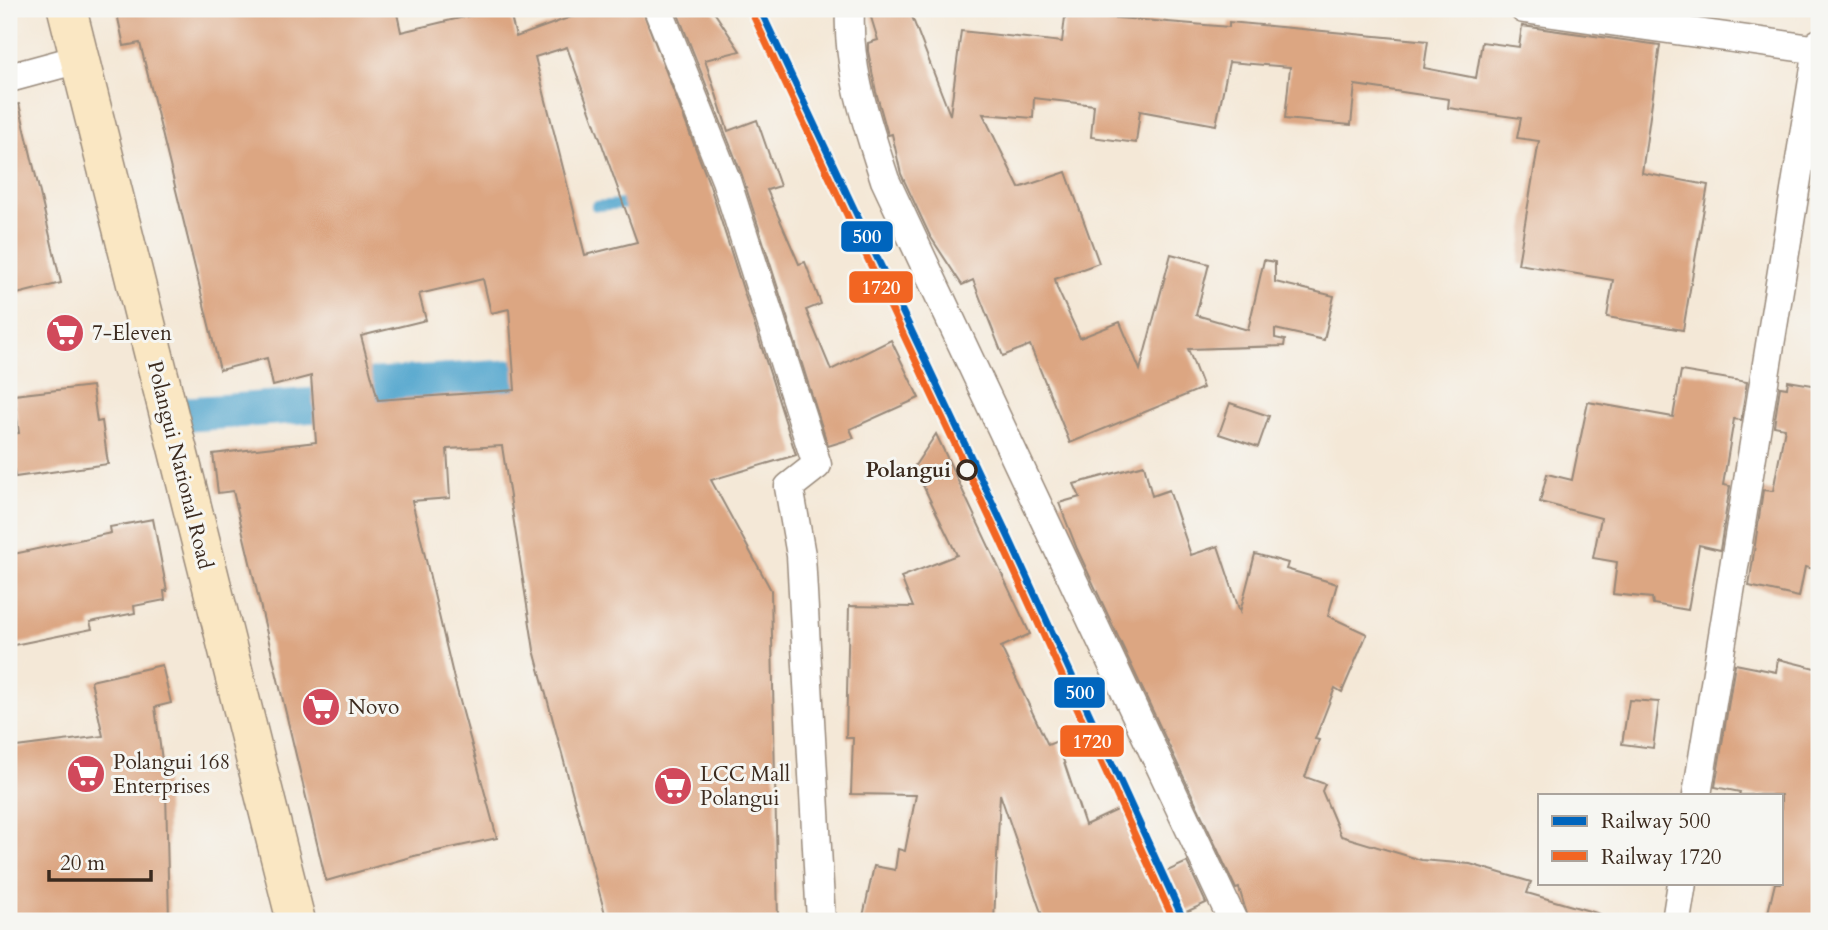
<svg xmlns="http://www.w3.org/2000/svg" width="1828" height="930" font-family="Cardo,serif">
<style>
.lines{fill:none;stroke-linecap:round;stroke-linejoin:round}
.stream{stroke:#51a5cd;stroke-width:10}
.canal{stroke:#51a5cd;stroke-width:35}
.building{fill:#dca682;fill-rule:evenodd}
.street-casing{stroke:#98897a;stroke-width:31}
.secondary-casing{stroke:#98897a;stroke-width:41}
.street{stroke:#fff;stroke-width:28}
.secondary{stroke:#fae7c3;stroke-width:38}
.rail-1-casing{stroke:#f6f6f2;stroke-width:12}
.rail-2-casing{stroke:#f6f6f2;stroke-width:12}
.rail-1{stroke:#0065bd;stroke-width:7}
.rail-2{stroke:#f26522;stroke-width:7}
.stop-dot{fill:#f6f6f2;stroke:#3b2a1e;stroke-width:3.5}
.labels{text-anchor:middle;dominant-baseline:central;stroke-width:6;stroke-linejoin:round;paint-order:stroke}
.poi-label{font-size:21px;fill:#3b2a1e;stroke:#f6f6f2;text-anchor:start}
.street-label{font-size:21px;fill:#3b2a1e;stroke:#f6f6f2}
.stop-label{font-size:21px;font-weight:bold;fill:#3b2a1e;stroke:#f6f6f2;text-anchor:end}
.line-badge{stroke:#f6f6f2;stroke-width:2.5}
.badge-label{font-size:19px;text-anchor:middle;font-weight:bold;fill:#fff}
</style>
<rect width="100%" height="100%" fill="#f6f6f2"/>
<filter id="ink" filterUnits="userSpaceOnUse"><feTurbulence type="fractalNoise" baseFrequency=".0143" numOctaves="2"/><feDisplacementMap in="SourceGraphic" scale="14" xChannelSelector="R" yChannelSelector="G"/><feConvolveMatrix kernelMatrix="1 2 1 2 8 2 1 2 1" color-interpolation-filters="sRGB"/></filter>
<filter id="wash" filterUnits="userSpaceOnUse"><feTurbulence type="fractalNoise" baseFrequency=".00686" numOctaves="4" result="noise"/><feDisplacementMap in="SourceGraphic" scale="28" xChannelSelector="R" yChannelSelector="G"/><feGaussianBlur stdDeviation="1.57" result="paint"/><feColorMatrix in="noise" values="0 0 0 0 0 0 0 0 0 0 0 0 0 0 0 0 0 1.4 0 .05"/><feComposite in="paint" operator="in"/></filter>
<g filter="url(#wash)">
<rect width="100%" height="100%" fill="#f4e8d7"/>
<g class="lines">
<polyline class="stream" points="596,206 635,203"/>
<g class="canal">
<polyline points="329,388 560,374"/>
<polyline points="189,414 360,402"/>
</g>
</g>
<g id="blocks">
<g class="building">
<path d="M116 9H255L257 15 285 9H396L401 32 481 13 480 9H509L516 37 593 9H642L710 186 796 455 711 480 771 590 778 921H607L534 650 502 446 447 449 450 498 412 501 454 679 497 838 414 856 326 881 233 491 218 493 213 454 316 442 311 376 273 386 267 358 220 370 140 43 124 46ZM567 47 637 242 585 255 535 57ZM483 279 491 313 509 309 515 390 378 400 361 336 426 320 419 294Z"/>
<polygon points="676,9 712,9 740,51 705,60 728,131 757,120 780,186 767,190 799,264 805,262 821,304 806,310 831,370 891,340 919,398 850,429 854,438 828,446 742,175"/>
<polygon points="885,9 909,9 950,115 961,31 1062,42 1066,9 1108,9 1106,17 1229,27 1229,22 1428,41 1424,68 1476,78 1482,42 1519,47 1522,26 1660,45 1642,173 1708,185 1683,330 1607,317 1613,280 1518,264 1539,141 1517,138 1521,118 1448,108 1449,99 1355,85 1351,125 1285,119 1290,67 1229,62 1216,125 1140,111 1136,143 1091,137 1094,105 1034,98 1033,118 983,114 1019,188 1066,172 1099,263 1055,279 1057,288 1080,338 1120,322 1140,370 1171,254 1209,264 1196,315 1248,330 1264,260 1275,262 1275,282 1334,296 1324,340 1275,329 1275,338 1285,340 1284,346 1188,349 1203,388 1070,443 1030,345 1003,356 973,280 962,285 930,236 901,174 892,134 888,135 876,92 868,51 868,43 878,40 870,14"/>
<polygon points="19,104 61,283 9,296 9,105"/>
<polygon points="1681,371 1747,382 1741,420 1734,419 1723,485 1730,486 1720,550 1699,545 1688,610 1653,604 1652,598 1613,594 1617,562 1593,558 1601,518 1540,502 1547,474 1572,480 1588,402 1673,417"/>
<polygon points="1788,381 1819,386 1819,570 1805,567 1799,597 1749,586 1763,490 1773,491 1785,428 1774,426 1780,387 1787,388"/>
<polygon points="92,386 97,422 102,421 108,464 15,477 9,434 19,433 14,395"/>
<polygon points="1230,403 1269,416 1258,447 1219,434"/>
<polygon points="936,434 1030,634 1001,647 1048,745 1057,741 1085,825 1126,806 1159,875 1187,862 1206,903 1166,921 1044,921 1000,794 994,921 862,921 874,866 895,870 898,849 905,851 916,795 851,794 853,738 846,738 849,606 913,607 901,577 957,555 914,467"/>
<polygon points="1144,465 1152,496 1169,490 1191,555 1218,546 1240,612 1255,554 1288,563 1286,569 1337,584 1328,616 1367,634 1342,692 1335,688 1315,739 1319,740 1305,777 1325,784 1322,791 1341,836 1421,860 1470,864 1531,882 1527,893 1600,914 1599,921 1249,921 1239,888 1236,889 1077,549 1059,503 1080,497 1074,484"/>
<polygon points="153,519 167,591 164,591 165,600 134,606 135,613 90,622 92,629 9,646 9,555 111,533 110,527"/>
<polygon points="1778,659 1819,669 1819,912 1815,911 1813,921 1766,921 1775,883 1781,883 1781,795 1739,795 1740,792 1715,787 1735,664 1776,672"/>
<polygon points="162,665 171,703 155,707 166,791 169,921 18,921 17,915 9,915 9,748 103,736 91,681"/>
<polygon points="1629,700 1659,702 1653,748 1622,744"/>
</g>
</g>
</g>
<g filter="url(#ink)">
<use href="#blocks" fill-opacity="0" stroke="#98897a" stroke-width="2"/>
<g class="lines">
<defs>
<g id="street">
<polyline points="658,9 726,180 817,465 789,487 801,555 821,921"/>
<path d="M850 9C847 69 867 123 885 180L1233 921"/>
<polyline points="1524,9 1819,50"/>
<polyline points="9,78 79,59"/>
<polyline points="1697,795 1819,43"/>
<polyline points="1676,921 1682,883"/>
</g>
<polyline id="secondary" points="67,9 296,921"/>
</defs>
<use href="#street" class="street-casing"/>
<use href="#secondary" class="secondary-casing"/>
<use href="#street" class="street"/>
<use href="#secondary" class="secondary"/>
<defs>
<polyline id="rail-1" points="760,9 1009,538 1184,921"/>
<polyline id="rail-2" points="752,13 1001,542 1174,921"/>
</defs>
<use href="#rail-1" class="rail-1-casing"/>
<use href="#rail-2" class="rail-2-casing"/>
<use href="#rail-1" class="rail-1"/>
<use href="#rail-2" class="rail-2"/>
</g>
</g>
<defs>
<symbol id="supermarket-disc" viewBox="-11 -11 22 22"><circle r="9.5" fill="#d1495b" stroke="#f6f6f2"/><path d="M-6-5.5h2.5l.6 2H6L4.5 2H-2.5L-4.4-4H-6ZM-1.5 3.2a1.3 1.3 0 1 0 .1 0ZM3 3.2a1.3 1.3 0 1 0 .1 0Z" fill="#fff"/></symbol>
</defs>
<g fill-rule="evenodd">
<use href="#supermarket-disc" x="43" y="311" width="44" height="44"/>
<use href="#supermarket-disc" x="299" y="685" width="44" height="44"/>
<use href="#supermarket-disc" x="64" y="752" width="44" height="44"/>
<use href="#supermarket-disc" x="651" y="764" width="44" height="44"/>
</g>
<circle class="stop-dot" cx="967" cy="470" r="9"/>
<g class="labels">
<g class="poi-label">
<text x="92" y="333">7-Eleven</text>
<text x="348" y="707">Novo</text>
<text x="113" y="762">Polangui 168<tspan x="113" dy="24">Enterprises</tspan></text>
<text x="700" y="774">LCC Mall<tspan x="700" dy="24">Polangui</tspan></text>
</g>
<g class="street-label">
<text transform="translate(180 465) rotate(76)">Polangui National Road</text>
</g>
<g class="stop-label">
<text x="951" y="470">Polangui</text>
</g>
</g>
<g class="line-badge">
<rect x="840" y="220" width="54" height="33" rx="7" fill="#0065bd"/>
<rect x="848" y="270" width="66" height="34" rx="7" fill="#f26522"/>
<rect x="1053" y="676" width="53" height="33" rx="7" fill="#0065bd"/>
<rect x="1059" y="724" width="66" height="34" rx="7" fill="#f26522"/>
</g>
<g class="badge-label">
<text x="867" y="243">500</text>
<text x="881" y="294">1720</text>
<text x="1080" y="699">500</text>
<text x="1092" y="748">1720</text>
</g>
<rect width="1828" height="930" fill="none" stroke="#f6f6f2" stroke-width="35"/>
<rect x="1538" y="794" width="245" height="91" fill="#f6f6f2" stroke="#aba49d" stroke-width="2"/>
<rect x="1552" y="816" width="35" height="10" fill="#0065bd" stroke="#aba49d" stroke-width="2"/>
<text x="1601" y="828" font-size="21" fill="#3b2a1e">Railway 500</text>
<rect x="1552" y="851" width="35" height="10" fill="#f26522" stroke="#aba49d" stroke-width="2"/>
<text x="1601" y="864" font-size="21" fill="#3b2a1e">Railway 1720</text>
<path d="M49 870v10h102v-10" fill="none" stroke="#3b2a1e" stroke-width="3.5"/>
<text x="60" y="870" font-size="21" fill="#3b2a1e" stroke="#f6f6f2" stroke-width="5" paint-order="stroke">20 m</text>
</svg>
